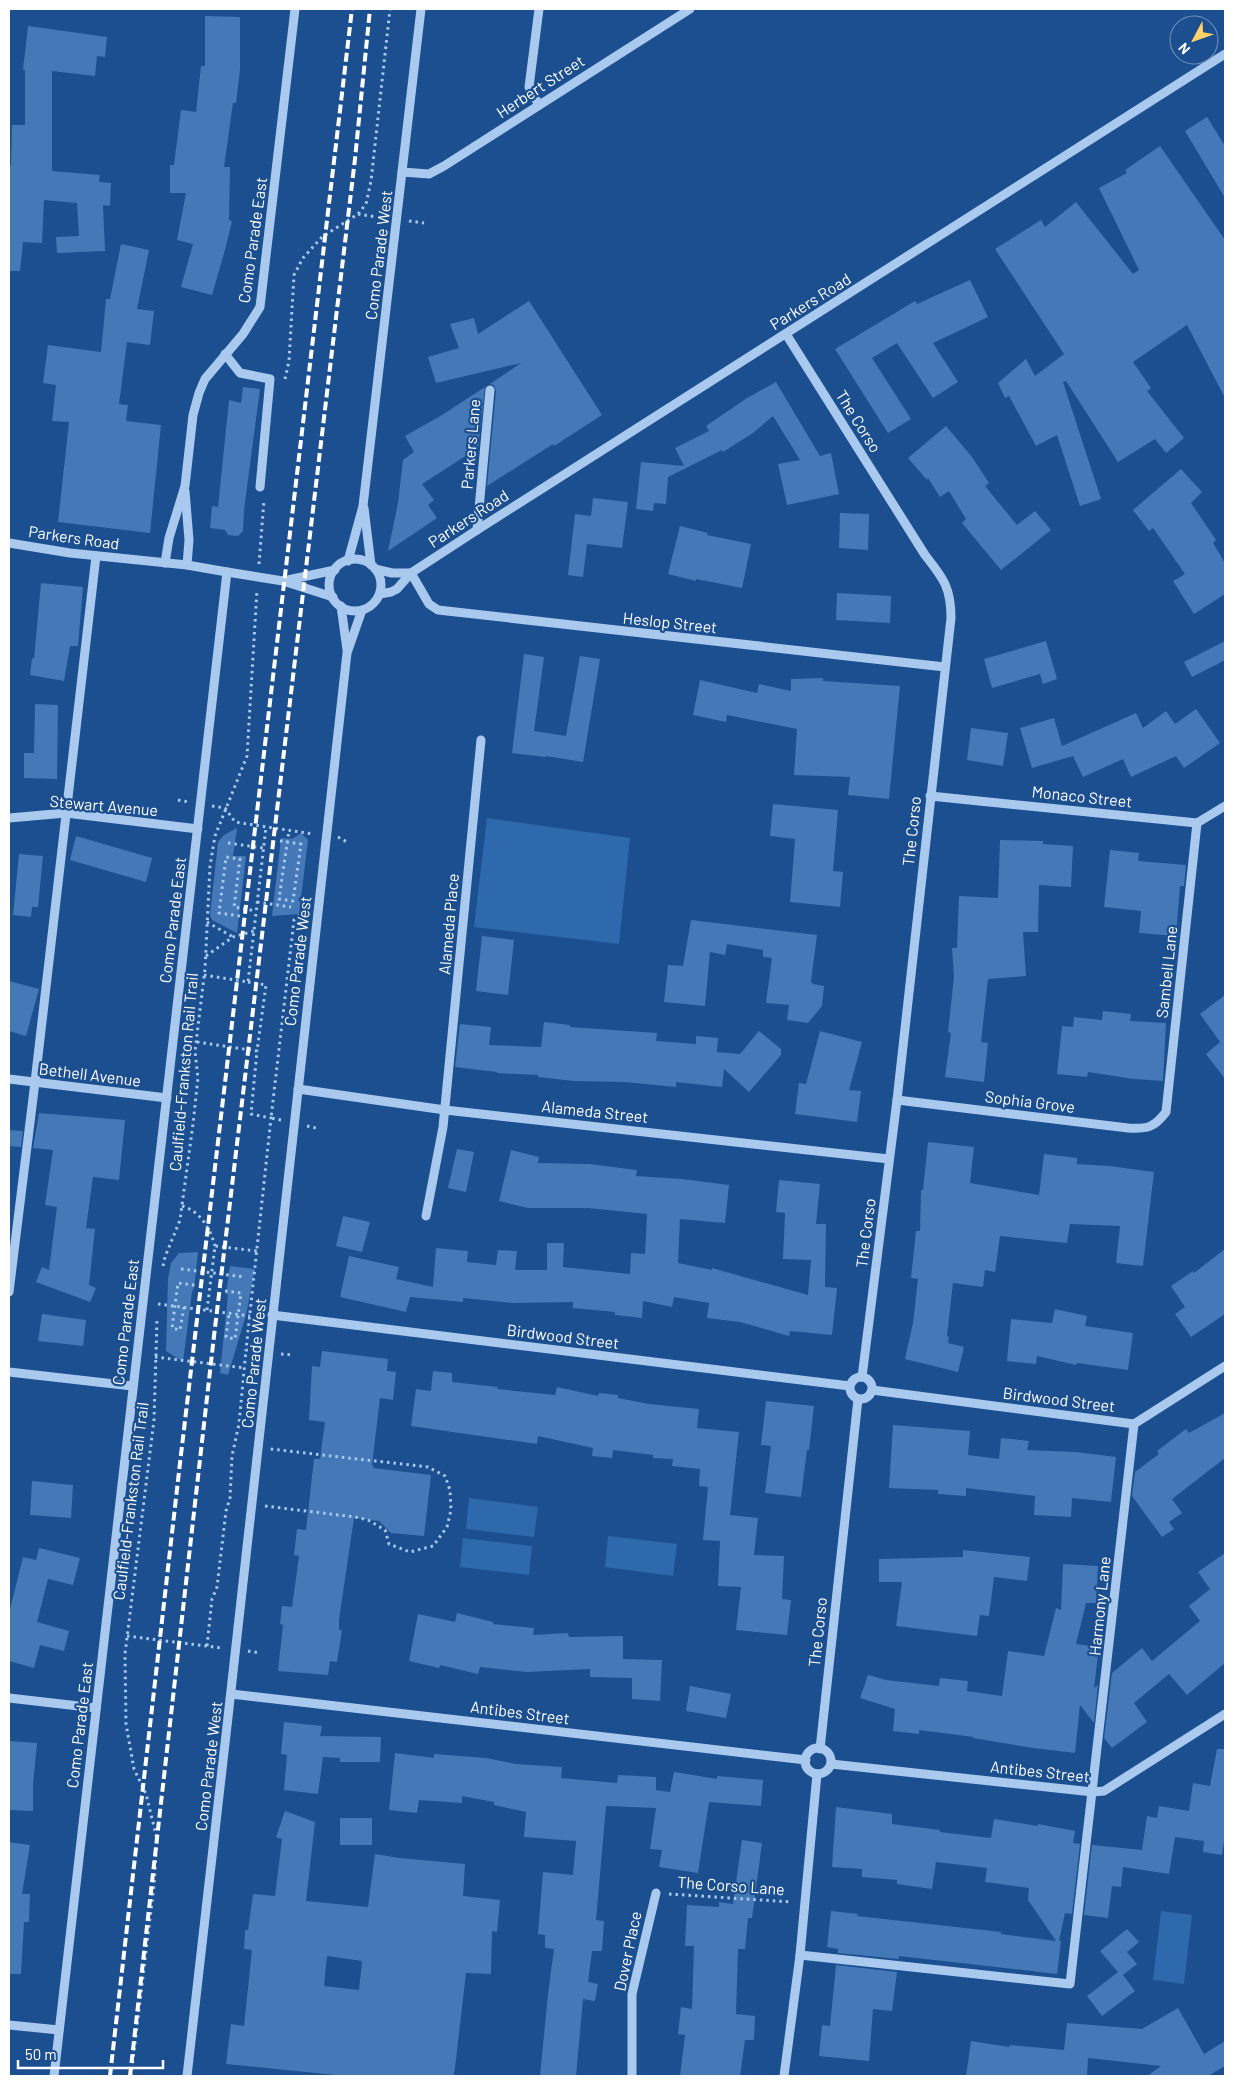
<svg xmlns="http://www.w3.org/2000/svg" width="1234" height="2085" font-family="Barlow,sans-serif">
<style>
.green{fill:#2e69ad}
.building{fill:#4478b7;fill-rule:evenodd}
.lines{fill:none;stroke-linecap:round;stroke-linejoin:round}
.path{stroke:#a9c9ee;stroke-width:3;stroke-dasharray:2.5 4;stroke-linecap:butt}
.minor{stroke:#a9c9ee;stroke-width:9}
.rail{stroke:#fff;stroke-width:4;stroke-dasharray:9 4;stroke-linecap:butt}
.labels{text-anchor:middle;dominant-baseline:central;stroke-width:4.5;stroke-linejoin:round;paint-order:stroke}
.street-label{font-size:16px;fill:#fff;stroke:#1b4f8f}
</style>
<rect width="100%" height="100%" fill="#1b4f8f"/>
<g class="green">
<polygon points="487,818 630,838 619,944 474,927"/>
<polygon points="469,1498 538,1507 534,1537 466,1529"/>
<polygon points="608,1536 677,1544 673,1576 605,1567"/>
<polygon points="463,1538 532,1546 529,1575 460,1567"/>
<polygon points="1161,1911 1192,1915 1184,1984 1153,1980"/>
</g>
<g class="building">
<polygon points="205,16 240,17 240,70 236,103 233,103 224,167 230,167 229,220 232,221 225,250 212,295 181,287 193,244 177,240 186,193 170,193 170,165 174,165 181,110 196,112 201,66 205,66"/>
<polygon points="28,26 107,37 105,57 97,56 95,76 52,71 52,171 100,175 99,182 111,183 110,206 103,205 105,251 57,253 56,237 79,236 77,203 44,200 42,243 23,242 20,271 9,271 9,166 11,166 12,125 25,125 25,70 23,70"/>
<polygon points="1207,117 1225,146 1225,198 1185,131"/>
<polygon points="1160,146 1225,240 1225,398 1187,325 1133,362 1151,388 1147,391 1184,438 1166,453 1155,439 1118,462 1066,381 1063,382 1101,499 1080,506 1057,435 1036,446 1009,396 1005,398 998,383 1026,359 1035,376 1064,354 995,249 1041,220 1045,227 1076,202 1133,274 1139,270 1099,188 1127,173 1125,170"/>
<polygon points="121,244 149,250 137,309 154,311 150,345 127,342 119,404 128,405 126,421 161,425 150,533 58,522 69,422 52,421 56,385 43,383 48,345 101,352 106,299 110,299"/>
<polygon points="970,280 988,317 933,343 958,382 933,398 897,343 872,358 911,419 888,433 835,349 915,301 917,304"/>
<polygon points="529,301 602,415 554,446 553,444 487,486 496,391 494,385 490,384 521,363 436,383 428,357 459,348 450,324 474,318 478,334"/>
<polygon points="776,382 820,456 831,453 839,494 787,505 778,464 800,460 773,416 753,433 723,452 722,450 668,477 666,504 654,503 653,511 636,509 641,462 684,466 675,448 709,431 706,426 747,398"/>
<polygon points="243,387 260,389 244,510 243,531 238,536 228,535 225,530 210,528 212,506 218,507 229,400 241,403"/>
<polygon points="485,387 478,448 422,484 434,500 428,505 437,518 388,551 398,503 403,460 414,452 405,436 442,415"/>
<polygon points="946,426 972,457 989,483 985,486 1017,525 1035,511 1051,530 1001,570 962,523 966,519 949,491 940,497 928,478 927,480 908,458"/>
<polygon points="1181,469 1202,492 1191,503 1216,540 1213,543 1225,563 1225,594 1194,614 1173,581 1185,574 1153,528 1149,531 1133,510"/>
<polygon points="593,498 628,502 622,548 587,544 583,577 568,575 575,514 591,516"/>
<polygon points="840,513 869,514 868,550 839,548"/>
<polygon points="680,526 708,533 707,535 751,544 742,588 696,579 696,581 668,574"/>
<polygon points="41,583 83,587 78,646 70,646 64,681 30,675 32,658 34,659"/>
<polygon points="837,593 891,596 890,623 836,620"/>
<polygon points="1046,641 1057,679 1043,684 1040,674 992,688 984,659"/>
<polygon points="1225,641 1225,660 1192,677 1184,662"/>
<polygon points="524,654 544,657 534,731 566,736 580,656 600,659 583,762 546,756 545,757 512,753"/>
<polygon points="823,678 823,681 900,686 889,799 848,795 850,777 794,775 797,729 727,715 726,722 693,715 700,680 757,693 759,684 791,691 791,679"/>
<polygon points="35,704 58,705 57,779 24,778 24,753 34,753"/>
<polygon points="1196,709 1220,743 1184,768 1176,756 1131,777 1123,759 1083,777 1073,756 1032,768 1020,728 1054,718 1062,746 1136,713 1143,728 1166,711 1175,724"/>
<polygon points="971,728 1008,733 1003,766 967,760"/>
<polygon points="773,804 838,810 833,871 843,872 840,907 790,902 795,839 770,836"/>
<polygon points="237,828 233,856 246,856 237,933 212,920 210,915 218,842 224,835"/>
<polygon points="301,833 308,840 299,914 272,916 281,838 292,839"/>
<polygon points="76,836 152,858 146,882 70,860"/>
<polygon points="1000,840 1043,841 1043,844 1073,846 1071,887 1039,885 1038,932 1023,932 1026,976 988,979 981,1042 988,1043 984,1082 945,1077 951,1033 948,1032 954,976 952,948 957,948 959,896 998,898"/>
<polygon points="1110,850 1139,853 1138,861 1186,865 1184,886 1180,886 1176,936 1139,933 1141,911 1104,907"/>
<polygon points="19,854 43,856 38,907 32,907 31,917 13,915"/>
<polygon points="691,920 817,935 811,982 813,984 824,986 822,1006 808,1023 787,1020 789,1005 766,1003 772,958 763,957 763,950 727,944 725,955 710,952 705,1006 664,1002 668,965 683,966"/>
<polygon points="482,936 514,940 508,995 476,991"/>
<polygon points="9,981 39,989 26,1036 9,1031"/>
<polygon points="1225,995 1225,1079 1206,1054 1220,1042 1200,1014"/>
<polygon points="1103,1011 1131,1014 1130,1021 1166,1023 1163,1081 1134,1079 1088,1072 1087,1077 1057,1074 1062,1026 1073,1027 1074,1017 1102,1020"/>
<polygon points="544,1022 570,1025 570,1027 657,1033 656,1041 696,1044 696,1036 718,1038 717,1052 740,1054 759,1031 781,1049 781,1055 749,1092 724,1069 722,1087 676,1082 676,1087 625,1082 574,1081 538,1077 538,1075 497,1073 497,1072 455,1067 460,1024 491,1027 489,1045 541,1047"/>
<polygon points="820,1031 862,1042 849,1090 861,1091 857,1122 795,1114 799,1083 806,1084"/>
<polygon points="39,1113 125,1120 119,1180 93,1177 86,1228 95,1229 89,1285 96,1288 90,1302 36,1282 42,1267 49,1270 57,1207 45,1205 53,1150 33,1148"/>
<polygon points="9,1130 23,1131 21,1147 9,1146"/>
<polygon points="928,1142 974,1147 970,1183 1039,1195 1044,1154 1077,1158 1077,1164 1109,1166 1154,1172 1143,1266 1116,1263 1120,1226 1070,1224 1067,1243 1000,1236 995,1272 985,1270 983,1287 953,1283 947,1336 949,1337 948,1343 964,1347 958,1372 905,1359 913,1323 918,1279 911,1278 916,1231 920,1231 921,1190 923,1190"/>
<polygon points="457,1149 474,1152 466,1192 448,1188"/>
<polygon points="511,1150 539,1157 538,1163 589,1164 637,1170 636,1176 682,1179 729,1185 725,1223 680,1219 678,1263 712,1270 712,1268 808,1295 811,1260 783,1259 785,1213 776,1212 779,1180 820,1184 816,1224 826,1224 825,1287 837,1288 832,1335 790,1331 789,1336 740,1322 707,1318 709,1303 674,1297 672,1307 643,1301 642,1318 615,1315 615,1312 573,1308 573,1302 512,1303 463,1298 463,1302 410,1297 406,1312 340,1297 349,1256 399,1267 396,1279 433,1287 436,1248 468,1251 467,1262 496,1265 498,1250 517,1251 515,1270 547,1270 547,1243 564,1243 563,1267 630,1274 631,1253 645,1254 647,1214 588,1208 528,1208 499,1201"/>
<polygon points="343,1216 370,1222 362,1252 336,1246"/>
<polygon points="1225,1249 1225,1314 1191,1337 1175,1314 1185,1307 1171,1286 1193,1271 1194,1273"/>
<polygon points="198,1252 194,1288 192,1292 183,1362 166,1351 168,1279 171,1263 179,1253"/>
<polygon points="230,1266 255,1269 246,1315 228,1375 220,1373 228,1295 226,1294"/>
<polygon points="1055,1309 1087,1316 1085,1326 1133,1333 1128,1370 1077,1363 1076,1365 1037,1356 1036,1364 1007,1361 1011,1319 1052,1323"/>
<polygon points="42,1314 86,1320 83,1346 38,1341"/>
<polygon points="322,1351 388,1359 387,1371 396,1372 393,1400 380,1398 372,1465 374,1466 373,1468 431,1475 424,1536 391,1533 379,1521 354,1518 339,1620 339,1630 342,1630 337,1662 330,1661 328,1675 278,1671 283,1625 280,1624 282,1606 292,1607 299,1556 294,1555 297,1529 306,1530 314,1459 320,1459 325,1422 309,1420 312,1366 320,1367"/>
<polygon points="433,1371 452,1373 452,1382 498,1387 497,1389 555,1395 557,1387 598,1396 599,1393 618,1395 618,1398 649,1404 699,1409 697,1428 739,1432 730,1515 758,1518 754,1555 784,1556 782,1599 791,1600 787,1635 736,1630 741,1587 718,1586 720,1541 703,1540 708,1487 699,1486 700,1469 672,1466 673,1459 653,1458 653,1455 613,1450 612,1458 592,1456 593,1448 538,1436 537,1444 411,1426 416,1389 431,1391"/>
<polygon points="766,1401 814,1406 809,1450 807,1450 801,1497 765,1493 771,1446 761,1445"/>
<polygon points="1225,1413 1225,1458 1172,1499 1182,1513 1169,1522 1174,1529 1162,1537 1132,1496 1135,1472 1159,1454 1157,1451 1186,1429 1189,1433"/>
<polygon points="893,1425 970,1431 968,1455 999,1459 1001,1438 1029,1441 1027,1450 1076,1452 1116,1457 1111,1502 1072,1498 1071,1517 1034,1515 1035,1496 966,1488 966,1496 938,1494 938,1490 889,1488"/>
<polygon points="32,1481 73,1485 71,1518 30,1515"/>
<polygon points="39,1548 80,1558 73,1585 48,1579 37,1622 69,1631 64,1651 40,1645 34,1668 9,1661 9,1613 23,1557 36,1560"/>
<polygon points="963,1550 1030,1557 1027,1581 994,1577 989,1616 980,1615 977,1636 896,1626 902,1582 879,1582 879,1559 963,1557"/>
<polygon points="1225,1553 1225,1663 1187,1695 1169,1674 1134,1703 1147,1722 1112,1748 1104,1738 1112,1673 1142,1648 1152,1661 1200,1621 1189,1606 1210,1589 1198,1572"/>
<polygon points="1063,1564 1098,1566 1096,1603 1086,1603 1076,1644 1099,1647 1094,1688 1098,1685 1094,1723 1080,1705 1075,1753 1033,1748 973,1738 974,1737 919,1730 919,1734 893,1731 895,1709 860,1698 868,1675 886,1680 939,1686 940,1678 968,1681 967,1691 1002,1696 1008,1651 1044,1656 1056,1608 1061,1610"/>
<polygon points="457,1613 493,1622 493,1624 534,1628 533,1635 568,1633 569,1637 623,1636 623,1659 662,1660 660,1701 632,1699 632,1678 590,1677 590,1669 527,1672 480,1667 478,1674 440,1665 439,1668 409,1661 418,1614 455,1622"/>
<polygon points="690,1686 731,1694 726,1718 686,1711"/>
<polygon points="284,1722 322,1726 320,1736 381,1737 380,1762 340,1762 340,1758 323,1757 318,1794 284,1790 287,1755 281,1754"/>
<polygon points="9,1741 37,1743 33,1785 33,1811 9,1810"/>
<polygon points="1217,1749 1225,1749 1225,1834 1222,1855 1203,1852 1204,1841 1175,1837 1169,1874 1123,1867 1121,1887 1112,1886 1108,1918 1084,1915 1092,1845 1142,1850 1147,1816 1157,1818 1159,1806 1189,1811 1193,1783 1210,1786"/>
<polygon points="395,1753 434,1758 434,1754 486,1758 516,1764 562,1767 561,1778 617,1783 618,1775 656,1777 656,1790 670,1792 674,1772 717,1779 717,1776 763,1780 761,1806 709,1802 698,1873 659,1867 662,1850 650,1849 656,1808 606,1806 596,1920 604,1921 602,1951 592,1951 588,1982 598,1984 595,2001 583,1999 576,2076 540,2076 548,1994 554,1949 545,1948 545,1935 538,1934 543,1872 573,1875 576,1841 524,1837 526,1812 494,1805 494,1802 462,1796 462,1803 419,1800 417,1813 389,1810"/>
<polygon points="836,1807 892,1814 892,1824 940,1830 940,1832 991,1838 994,1819 1038,1826 1038,1824 1075,1831 1073,1843 1080,1844 1072,1914 1065,1913 1059,1941 1061,1941 1057,1974 899,1956 899,1959 838,1953 838,1949 827,1947 831,1911 858,1914 857,1916 1001,1932 1001,1934 1056,1941 1028,1900 1029,1888 985,1882 987,1868 936,1862 932,1889 897,1884 897,1880 862,1877 862,1869 832,1867"/>
<path d="M285 1811 315 1822 306 1901 368 1907 375 1854 399 1858 465 1864 463 1896 500 1900 497 1932 492 1931 491 1974 466 1973 454 2076H345L226 2064 231 2024 244 2026 252 1950 244 1949 245 1930H248L253 1894 275 1896 282 1839 276 1837ZM327 1956 362 1961 359 1990 324 1986Z"/>
<rect x="340" y="1818" width="32" height="27"/>
<polygon points="742,1840 762,1843 752,1918 748,1918 745,1949 738,1949 736,2014 755,2016 754,2040 745,2040 740,2076 680,2076 685,2035 678,2034 681,2007 692,2009 694,1946 685,1946 687,1905 719,1907 719,1902 733,1904"/>
<polygon points="9,1842 30,1845 22,1894 30,1894 29,1922 24,1922 21,1974 9,1974"/>
<polygon points="1127,1929 1139,1942 1127,1952 1137,1964 1123,1975 1135,1991 1102,2016 1087,1996 1118,1972 1100,1951"/>
<polygon points="836,1965 897,1972 892,2011 873,2009 869,2061 819,2056 822,2025 830,2026"/>
<polygon points="1178,2008 1204,2054 1225,2041 1225,2066 1208,2076 1147,2076 1161,2066 1088,2058 1087,2076 966,2076 971,2041 1009,2047 1010,2045 1064,2050 1067,2023 1142,2029"/>
</g>
<g class="lines">
<g class="path">
<polyline points="358,214 383,218"/>
<polyline points="409,221 424,223"/>
<polyline points="285,379 289,361 294,275 303,258 322,237 358,214 366,204 371,181 390,9"/>
<polyline points="259,564 264,500"/>
<polyline points="178,800 189,802"/>
<polyline points="212,806 225,808 235,822 313,834"/>
<polyline points="338,837 347,842"/>
<polyline points="280,841 301,844 293,901 279,899 289,830"/>
<polyline points="228,843 263,848"/>
<polyline points="257,902 291,907"/>
<polyline points="240,916 219,913 226,857 240,859 234,907 256,911"/>
<polyline points="207,922 233,937"/>
<polyline points="206,956 233,937 254,931"/>
<polyline points="204,975 248,982 266,827"/>
<polyline points="248,982 266,985 257,1051"/>
<polyline points="197,1042 257,1051 251,1114 271,1118 246,1350 257,1351"/>
<polyline points="281,1120 271,1118 294,920 302,913"/>
<polyline points="307,1126 316,1128"/>
<path d="M182 1206C200 1211 210 1228 215 1246"/>
<polyline points="163,1266 165,1257 180,1220 193,1124 198,1078 195,1051 205,969 210,866 215,836 247,756 257,590"/>
<polyline points="181,1269 245,1277"/>
<polyline points="225,1291 241,1293 235,1339 226,1337 229,1313"/>
<polyline points="158,1304 250,1316"/>
<polyline points="184,1307 180,1330 172,1328 178,1283 195,1285"/>
<polyline points="207,1310 215,1246 257,1251"/>
<polyline points="281,1354 293,1355"/>
<polyline points="155,1357 245,1368"/>
<polyline points="265,1506 355,1517 368,1520 385,1530 389,1544 410,1552 433,1546 447,1527 451,1510 450,1490 445,1476 428,1467 270,1449"/>
<polyline points="127,1636 222,1648"/>
<polyline points="207,1646 212,1599 217,1587 226,1511 230,1498 232,1456 239,1424 246,1350"/>
<polyline points="248,1651 260,1653"/>
<polyline points="669,1894 792,1902"/>
<polyline points="131,2076 154,1885 157,1839 146,1794 134,1769 126,1724 125,1654 154,1420 157,1320"/>
</g>
<g class="minor">
<polyline points="539,9 529,87 539,105"/>
<polyline points="402,172 429,174 444,166 690,9"/>
<path d="M786 334 925 555C943 578 951 587 951 618L897 1100 862 1377"/>
<polyline points="225,354 240,373 270,379 260,487"/>
<polyline points="185,491 189,540 187,565"/>
<polyline points="364,508 371,565"/>
<polyline points="477,530 490,390"/>
<polyline points="9,543 70,553 187,565 227,572 283,581 333,597"/>
<circle cx="355" cy="585" r="26"/>
<polyline points="348,561 363,506 421,9"/>
<polyline points="165,563 169,538 185,486 193,415 199,393 205,379 243,334 260,307 295,9"/>
<polyline points="375,569 392,573 411,573"/>
<polyline points="411,573 429,604 438,610 945,667"/>
<polyline points="283,581 335,570"/>
<polyline points="380,594 391,592 397,589 411,573 477,530 1225,54"/>
<polyline points="341,606 347,650"/>
<polyline points="930,796 1197,823 1225,806"/>
<polyline points="9,818 66,813 198,829"/>
<polyline points="9,1079 167,1098"/>
<polyline points="298,1089 445,1110 889,1159"/>
<path d="M897 1100 1128 1128C1147 1129 1154 1128 1166 1112L1197 823"/>
<polyline points="426,1216 443,1127 481,740"/>
<polyline points="9,1292 35,1082 96,556"/>
<polyline points="272,1315 850,1386"/>
<polyline points="9,1372 132,1386"/>
<circle cx="861" cy="1388" r="11"/>
<polyline points="872,1390 1134,1424 1225,1366"/>
<polyline points="231,1694 806,1760"/>
<polyline points="9,1698 96,1708"/>
<circle cx="818" cy="1761" r="13"/>
<polyline points="820,1749 858,1399"/>
<polyline points="831,1764 1093,1792 1104,1791 1225,1714"/>
<polyline points="800,1955 1070,1984 1134,1424"/>
<polyline points="9,2025 59,2030"/>
<polyline points="54,2076 227,572"/>
<path d="M187 2076C242 1602 293 1128 347 653L362 610"/>
<polyline points="632,2076 632,1994 656,1893"/>
<polyline points="784,2076 800,1955 817,1774"/>
</g>
<g class="rail">
<polyline points="110,2076 180,1463 352,9"/>
<polyline points="130,2076 214,1336 355,159 370,9"/>
</g>
</g>
<g class="labels">
<g class="street-label">
<text transform="translate(540 86) rotate(-33)">Herbert Street</text>
<text transform="translate(252 240) rotate(-82)">Como Parade East</text>
<text transform="translate(378 255) rotate(-83)">Como Parade West</text>
<text transform="translate(810 301) rotate(-32)">Parkers Road</text>
<text transform="translate(859 421) rotate(58)">The Corso</text>
<text transform="translate(470 444) rotate(-85)">Parkers Lane</text>
<text transform="translate(468 518) rotate(-33)">Parkers Road</text>
<text transform="translate(74 537) rotate(8)">Parkers Road</text>
<text transform="translate(670 622) rotate(6)">Heslop Street</text>
<text transform="translate(1082 796) rotate(6)">Monaco Street</text>
<text transform="translate(104 805) rotate(5)">Stewart Avenue</text>
<text transform="translate(911 831) rotate(-84)">The Corso</text>
<text transform="translate(172 920) rotate(-83)">Como Parade East</text>
<text transform="translate(448 924) rotate(-85)">Alameda Place</text>
<text transform="translate(297 961) rotate(-83)">Como Parade West</text>
<text transform="translate(1166 972) rotate(-84)">Sambell Lane</text>
<text transform="translate(183 1072) rotate(-85)">Caulfield-Frankston Rail Trail</text>
<text transform="translate(90 1074) rotate(7)">Bethell Avenue</text>
<text transform="translate(1030 1101) rotate(7)">Sophia Grove</text>
<text transform="translate(595 1111) rotate(6)">Alameda Street</text>
<text transform="translate(865 1233) rotate(-83)">The Corso</text>
<text transform="translate(125 1322) rotate(-83)">Como Parade East</text>
<text transform="translate(563 1336) rotate(7)">Birdwood Street</text>
<text transform="translate(253 1363) rotate(-84)">Como Parade West</text>
<text transform="translate(1059 1399) rotate(7)">Birdwood Street</text>
<text transform="translate(130 1501) rotate(-83)">Caulfield-Frankston Rail Trail</text>
<text transform="translate(1099 1606) rotate(-84)">Harmony Lane</text>
<text transform="translate(817 1632) rotate(-84)">The Corso</text>
<text transform="translate(520 1712) rotate(7)">Antibes Street</text>
<text transform="translate(79 1725) rotate(-83)">Como Parade East</text>
<text transform="translate(208 1766) rotate(-83)">Como Parade West</text>
<text transform="translate(1040 1771) rotate(6)">Antibes Street</text>
<text transform="translate(731 1885) rotate(4)">The Corso Lane</text>
<text transform="translate(627 1951) rotate(-78)">Dover Place</text>
</g>
</g>
<rect width="1234" height="2085" fill="none" stroke="#ffffff" stroke-width="20"/>
<g transform="translate(1194 40) rotate(229)"><circle r="24" fill="#1b4f8f" stroke="#7695bc"/>
<path d="M0-4L9 19L0 12L-9 19Z" fill="#ffd166"/>
<text y="-8" font-size="14" font-weight="bold" text-anchor="middle" fill="#ffffff">N</text>
</g>
<path d="M18 2060v8h145v-8" fill="none" stroke="#ffffff" stroke-width="2.5"/>
<text x="25" y="2060" font-size="15" fill="#ffffff" stroke="#1b4f8f" stroke-width="4" paint-order="stroke">50 m</text>
</svg>
